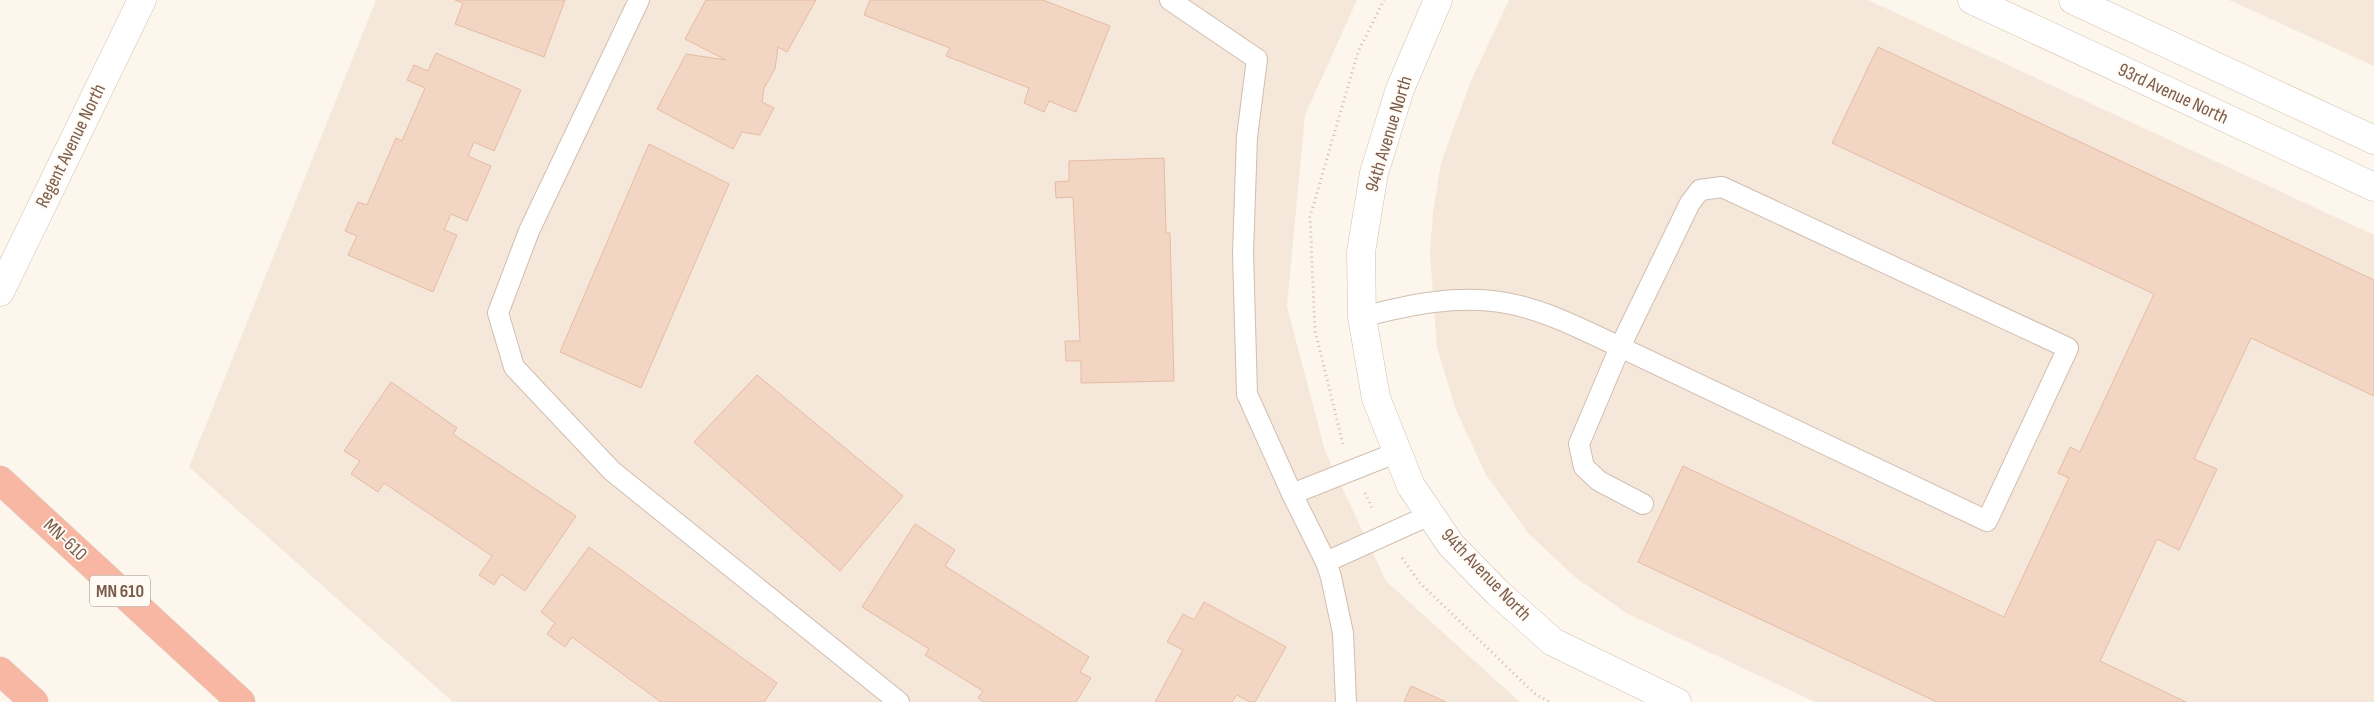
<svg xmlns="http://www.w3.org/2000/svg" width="2374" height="702" font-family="'Sofia Sans Condensed',sans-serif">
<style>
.residential{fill:#f5e8da}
.building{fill:#f3d5c3;stroke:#e6bba3}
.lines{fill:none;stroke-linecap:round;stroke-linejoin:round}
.lane-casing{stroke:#d1beb0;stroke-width:22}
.street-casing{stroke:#d1beb0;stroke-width:29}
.secondary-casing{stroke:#d6c0b0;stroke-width:29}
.highway-casing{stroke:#dad1cd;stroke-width:29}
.path{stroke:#d9b8a5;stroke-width:3;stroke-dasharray:1 4;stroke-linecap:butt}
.lane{stroke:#fff;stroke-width:20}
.street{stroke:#fff;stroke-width:28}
.secondary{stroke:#fff;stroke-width:28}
.highway{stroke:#f7b7a3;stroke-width:28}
.labels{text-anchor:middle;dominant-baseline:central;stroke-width:4;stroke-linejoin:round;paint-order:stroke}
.shield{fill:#fffaf3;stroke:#a28b7f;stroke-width:1}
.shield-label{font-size:18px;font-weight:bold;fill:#7a5c4d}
.street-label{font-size:19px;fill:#7a5c4d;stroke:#fffaf3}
</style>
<rect width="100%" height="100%" fill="#fdf6ec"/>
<g class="residential">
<polygon points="376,0 1357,0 1305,115 1287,306 1325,451 1386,581 1520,702 453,702 189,467"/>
<polygon points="1509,0 1868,0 2374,235 2374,702 1815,702 1628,614 1576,578 1529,534 1486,475 1456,410 1437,348 1430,253 1433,212 1441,163 1470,83"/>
<polygon points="2229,0 2374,0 2374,66"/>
</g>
<g class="building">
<polygon points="455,0 565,0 544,57 455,24 463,3"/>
<polygon points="706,0 816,0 787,52 778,47 775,69 764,88 762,102 774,108 760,135 742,132 733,149 657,109 686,54 726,60 685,39"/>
<polygon points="870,0 1043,0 1110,26 1076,112 1049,101 1044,112 1024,103 1029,88 946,56 950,48 864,15"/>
<polygon points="1878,47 2374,280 2374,396 2251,338 2194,459 2217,469 2179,550 2157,539 2100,661 2186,702 1937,702 1638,562 1683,466 2004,617 2069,478 2058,473 2070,447 2080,452 2154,294 1832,143"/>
<polygon points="436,53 521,90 494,151 474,142 468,156 491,166 467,221 451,214 444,230 457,235 433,292 348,255 357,236 345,231 358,202 367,205 396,138 402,141 425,88 407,80 414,65 428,71"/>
<polygon points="649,144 729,184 641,388 560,352"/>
<polygon points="1164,158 1166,233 1170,233 1174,381 1081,383 1081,361 1066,361 1065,341 1080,341 1073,197 1056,198 1055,182 1069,181 1069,161"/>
<polygon points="757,375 903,496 840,571 694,442"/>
<polygon points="391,382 457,428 453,434 576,516 525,591 501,574 494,585 479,575 492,556 384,483 378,492 351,474 360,461 344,451"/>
<polygon points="915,524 955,550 945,566 1089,657 1080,672 1091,678 1076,702 984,702 978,698 983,691 925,655 929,649 862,607"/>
<polygon points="589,547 777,683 764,702 661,702 572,637 565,647 547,634 555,623 541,612"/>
<polygon points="1204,602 1286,647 1255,702 1250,702 1237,695 1232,702 1155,702 1183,650 1167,642 1183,614 1194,620"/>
<polygon points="1411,686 1446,702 1404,702"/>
</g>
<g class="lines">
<defs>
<g id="lane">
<polyline points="639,0 529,231 498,313 514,367 612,471 899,702"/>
<polyline points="1170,0 1257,59 1247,137 1243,253 1247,394 1292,494 1398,452"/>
<path d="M1362 317C1408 305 1458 294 1506 303 1546 310 1583 330 1620 347L1987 521 2068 348 1722 187 1700 190 1690 203 1620 347 1579 444 1584 467 1599 481 1643 504"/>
<polyline points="1292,494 1326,562"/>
<polyline points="1346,702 1343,633 1331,577 1326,562 1430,515"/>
</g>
<polyline id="street" points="1438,0 1400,89 1374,173 1361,252 1362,317 1376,398 1411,486 1451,545 1497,592 1553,642 1677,702"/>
<g id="secondary">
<polyline points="1972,0 2374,187"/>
<polyline points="2073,0 2374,140"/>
<polyline points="0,292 142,0"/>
</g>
<g id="highway">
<polyline points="0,480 241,702"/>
<polyline points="0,671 34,702"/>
</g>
</defs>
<use href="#lane" class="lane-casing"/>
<use href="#street" class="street-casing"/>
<use href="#secondary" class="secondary-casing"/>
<use href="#highway" class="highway-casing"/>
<g class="path">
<polyline points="1343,444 1315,331 1310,217 1358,52 1384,0"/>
<polyline points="1365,493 1373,510"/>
<polyline points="1402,558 1420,583 1534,693 1549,702"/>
</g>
<use href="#lane" class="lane"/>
<use href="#street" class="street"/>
<use href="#secondary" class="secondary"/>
<use href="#highway" class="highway"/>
</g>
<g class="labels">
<rect class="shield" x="90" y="575.5" width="60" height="31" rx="4"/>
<g class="shield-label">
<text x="120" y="591">MN 610</text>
</g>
<g class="street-label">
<text transform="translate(2173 94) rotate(25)">93rd Avenue North</text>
<text transform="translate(1389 134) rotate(-73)">94th Avenue North</text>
<text transform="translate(71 146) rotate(-64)">Regent Avenue North</text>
<text transform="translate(65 540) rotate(43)">MN-610</text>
<text transform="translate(1486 575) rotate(46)">94th Avenue North</text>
</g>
</g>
</svg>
